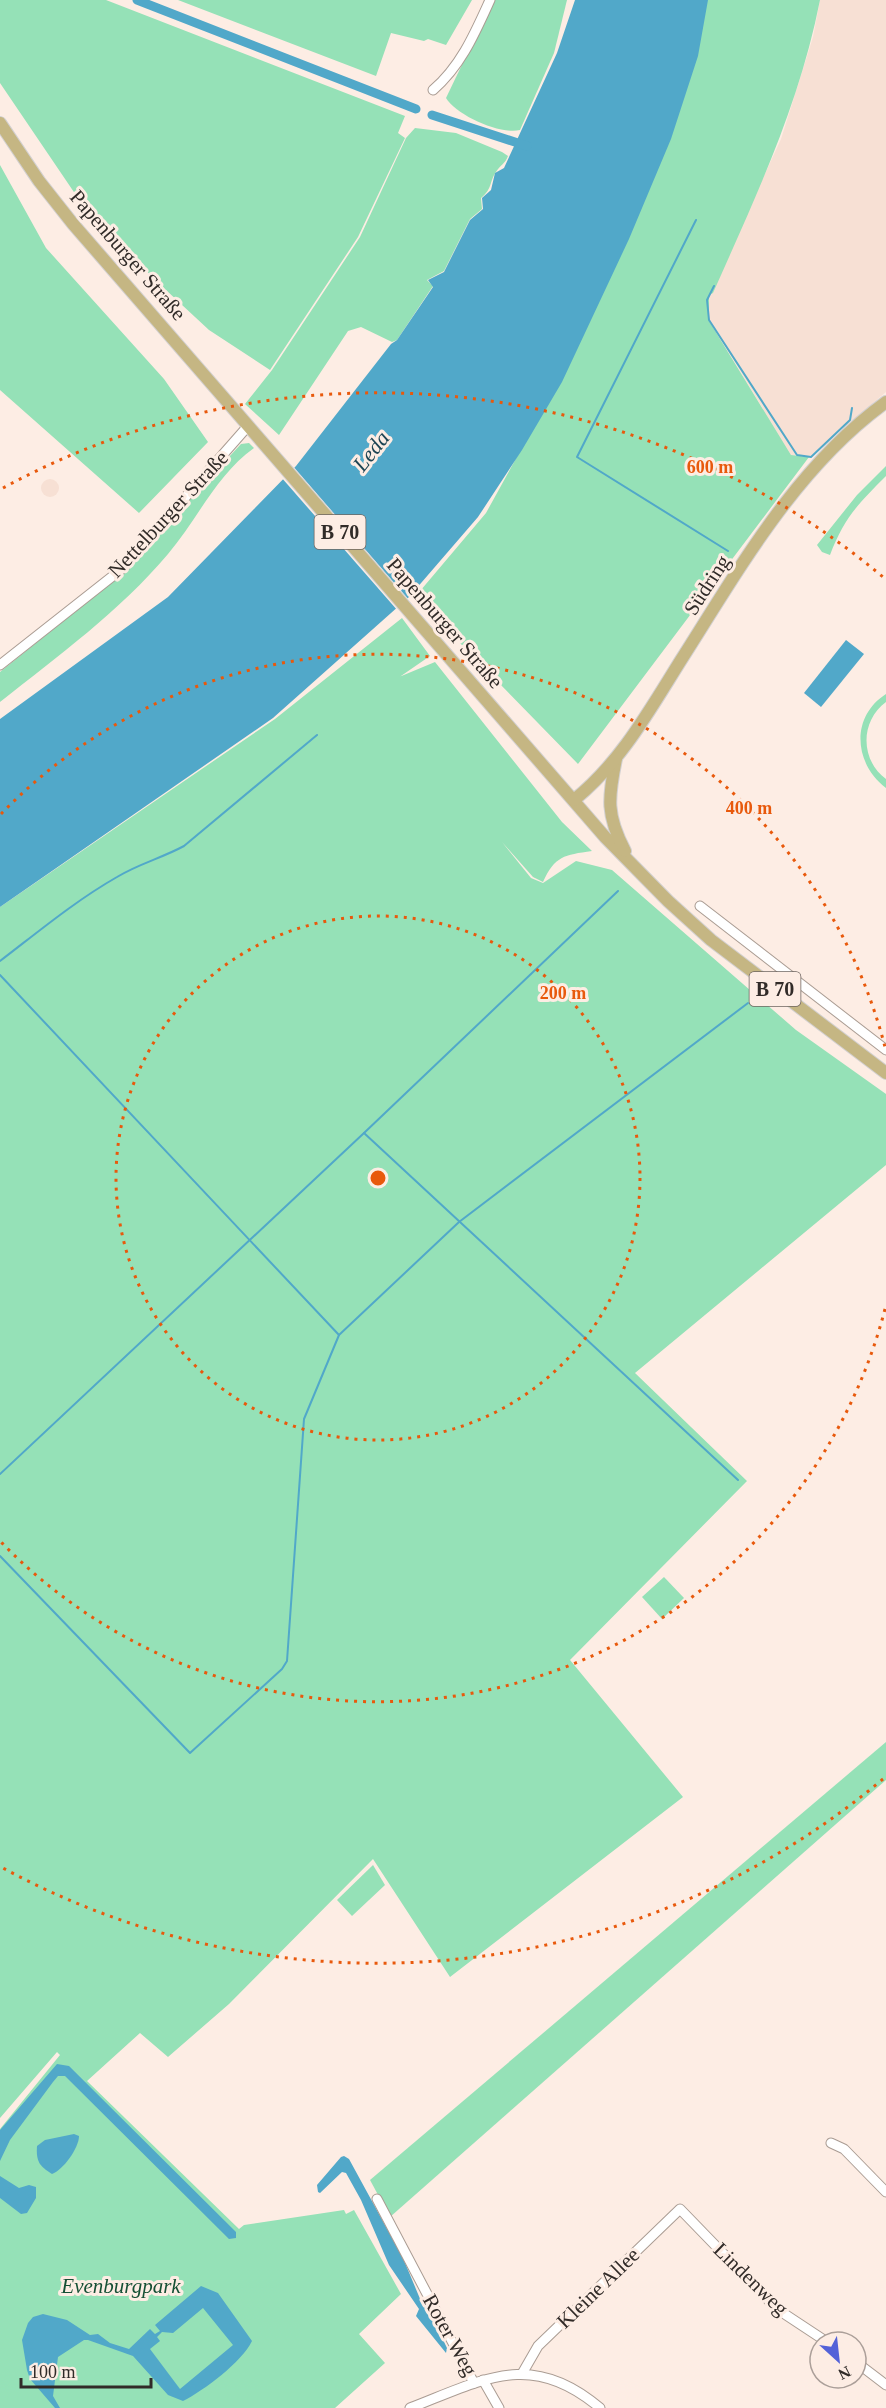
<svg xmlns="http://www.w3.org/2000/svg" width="886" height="2408" font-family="'Times New Roman',serif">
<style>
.built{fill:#f7e0d4}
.green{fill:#95e1b7}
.water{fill:#51a8c9;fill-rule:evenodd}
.pier{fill:#fdede4}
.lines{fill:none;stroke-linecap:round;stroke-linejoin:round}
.stream{stroke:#51a8c9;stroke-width:2}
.canal{stroke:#51a8c9;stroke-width:9}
.minor-casing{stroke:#aa9c93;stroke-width:11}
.major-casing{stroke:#d2d0d0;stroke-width:14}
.minor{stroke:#fff;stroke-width:9}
.major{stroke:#c5b683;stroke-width:12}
.ring{fill:none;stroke:#e8590c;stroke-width:3;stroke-dasharray:3 6}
.labels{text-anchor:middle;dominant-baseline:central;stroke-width:6;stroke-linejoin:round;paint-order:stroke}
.shield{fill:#fdede4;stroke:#6e6560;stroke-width:1.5}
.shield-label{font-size:20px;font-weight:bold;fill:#312b28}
.street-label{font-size:21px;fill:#312b28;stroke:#fdede4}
.park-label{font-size:21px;font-style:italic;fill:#155035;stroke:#fdede4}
.water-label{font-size:22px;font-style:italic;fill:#1e4554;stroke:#fdede4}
.centre{fill:#e8590c;stroke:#fdede4;stroke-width:3}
.ring-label{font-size:18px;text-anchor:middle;font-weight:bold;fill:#e8590c;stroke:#fdede4;stroke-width:6;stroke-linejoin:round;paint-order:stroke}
</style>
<rect width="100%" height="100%" fill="#fdede4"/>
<g class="built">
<polygon points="820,0 886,0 886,392 809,457 791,455 709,320 709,295 781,139 813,37"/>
<circle cx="50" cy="488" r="9"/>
</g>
<g class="green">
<polygon points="0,0 106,0 405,116 398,133 405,138 358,237 270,370 209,330 153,278 82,204 0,83"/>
<polygon points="178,0 472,0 446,45 428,39 424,41 391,33 376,76"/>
<path d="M493 0H567L554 53 520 130C500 135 456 115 446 98Z"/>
<path d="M702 0H820C799 106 756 196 713 293L709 295V321L791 455 809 457 578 764 415 597 486 513 546 404Z"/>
<path d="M415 128 456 133 502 152 508 156C505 164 500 165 496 172 489 182 493 188 481 198L482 209 470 219 444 271 427 280 433 286 397 340 392 342 361 327 348 331 279 435 245 404 272 370 360 237 406 138Z"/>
<polygon points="0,165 46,248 164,379 208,442 139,513 0,390"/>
<path d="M249 443 254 448C217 474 197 520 168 554 120 611 58 656 0 702V672L117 578 241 444Z"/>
<path d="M886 466V476C858 504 844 518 830 555L822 552 817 545 857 495Z"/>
<path d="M402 618 430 656 340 718 399 677 435 662 562 822 592 851C564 855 555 856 543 882L533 877 502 842 531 878 543 883 576 861 612 870 796 1030 886 1094V1165L635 1373 747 1481 570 1660 683 1797 450 1977 373 1859 229 2004 168 2057 140 2033 87 2081 239 2229 244 2225 344 2210 346 2214 354 2210 401 2294 359 2334 385 2363 335 2408H0V2129L60 2055 57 2052 0 2118V907L275 719Z"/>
<path d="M886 694V702C860 721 860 760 886 779V788C854 764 850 717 886 694Z"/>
<polygon points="664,1577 684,1598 662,1619 642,1597"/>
<polygon points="886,1742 886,1780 390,2217 370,2180"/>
<polygon points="373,1865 385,1885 352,1916 337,1900"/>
</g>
<g class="water">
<polygon points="575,0 708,0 698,56 671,139 629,239 562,382 522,450 478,517 409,597 273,718 0,907 0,719 168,597 296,466 391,344 397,340 433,287 428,280 444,272 470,220 483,209 482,198 491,190 495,173 504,168 557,53"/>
<polygon points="846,640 864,654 821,707 804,693"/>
<polygon points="57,2064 69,2066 236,2232 236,2238 229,2239 65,2076 58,2076 53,2082 10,2140 0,2161 0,2130"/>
<path d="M74 2134 79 2136C79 2148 63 2170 52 2174 39 2166 36 2161 37 2146L45 2140Z"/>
<polygon points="344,2156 349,2159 403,2258 423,2306 428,2309 447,2348 446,2353 416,2316 419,2309 389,2265 361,2200 346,2173 342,2172 320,2193 318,2192 317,2185 341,2157"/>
<polygon points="0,2176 19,2188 29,2185 36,2187 36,2198 27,2213 21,2214 0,2198"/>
<path d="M201 2286 218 2293 252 2341C242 2362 203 2391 183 2401L168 2395 133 2356 88 2340H84L58 2357 53 2396 60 2408H55L30 2379 27 2370 22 2340 28 2323 33 2317 43 2314 67 2320 90 2335 98 2334 110 2343 129 2349 150 2329 155 2334 160 2331 155 2325ZM203 2308 233 2345 180 2389 150 2349 160 2341 157 2337 162 2332 173 2333Z"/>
</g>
<polygon class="pier" points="292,465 410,601 398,611 281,477"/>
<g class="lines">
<g class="stream">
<polyline points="696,220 577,457 728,551"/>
<polyline points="714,286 707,300 709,320 797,455 811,457 850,420 852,408"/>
<path d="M0 961C38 932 75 901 117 877 138 864 162 858 184 846L317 735"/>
<polyline points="0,975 339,1335"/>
<polyline points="364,1133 618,891"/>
<polyline points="0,1474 364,1133 738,1480"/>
<polyline points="0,1556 190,1753 282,1669 287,1661 304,1419 339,1335 459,1222 748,1003"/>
</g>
<g class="canal">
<polyline points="137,0 416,109"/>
<polyline points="432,115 527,146"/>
</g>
<defs>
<g id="minor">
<path d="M433 90C461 66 475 33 490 0"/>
<polyline points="0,665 123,568 248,426"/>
<polyline points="700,906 886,1050"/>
<polyline points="831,2143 844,2149 886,2192"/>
<polyline points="377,2199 474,2383"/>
<polyline points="856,2362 886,2385"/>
<polyline points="523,2372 538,2346 680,2209 777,2309 827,2342"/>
<polyline points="483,2380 499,2408"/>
<path d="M410 2408C483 2380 531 2349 600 2408"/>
</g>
<g id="major">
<polyline points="0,123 39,181 73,224 605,837 668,901 711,940 886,1073"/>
<path d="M616 759C608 798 606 815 625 851"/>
<path d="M574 800C621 762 649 711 681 660 739 569 796 467 886 402"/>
</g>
</defs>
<use href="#minor" class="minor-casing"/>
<use href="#major" class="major-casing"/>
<use href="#minor" class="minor"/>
<use href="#major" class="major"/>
</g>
<g class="ring">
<circle cx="378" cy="1178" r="262"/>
<path d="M885 1309A524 524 0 0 1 1 1542M1 814A524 524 0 0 1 885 1047"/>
<path d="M883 1779A785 785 0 0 1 3 1868M3 488A785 785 0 0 1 883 577"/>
</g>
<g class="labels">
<g class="shield">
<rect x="314.5" y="515" width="51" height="34" rx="4.5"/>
<rect x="749.5" y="972" width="51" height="34" rx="4.5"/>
</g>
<g class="shield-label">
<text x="340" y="532">B 70</text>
<text x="775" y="989">B 70</text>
</g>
<g class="street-label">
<text transform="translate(128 255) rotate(49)">Papenburger Straße</text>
<text transform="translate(168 514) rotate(-47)">Nettelburger Straße</text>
<text transform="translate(707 585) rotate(-57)">Südring</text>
<text transform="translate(445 623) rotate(49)">Papenburger Straße</text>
<text transform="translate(751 2279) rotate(44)">Lindenweg</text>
<text transform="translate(598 2288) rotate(-44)">Kleine Allee</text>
<text transform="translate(450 2335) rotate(61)">Roter Weg</text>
</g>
<g class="park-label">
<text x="121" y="2286">Evenburgpark</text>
</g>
<g class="water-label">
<text transform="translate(371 451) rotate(-52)">Leda</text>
</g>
</g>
<circle cx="378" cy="1178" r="9" class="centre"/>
<g class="ring-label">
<text x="710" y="473">600 m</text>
<text x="749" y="814">400 m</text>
<text x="563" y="999">200 m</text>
</g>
<g transform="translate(838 2360) rotate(153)"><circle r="28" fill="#fdede4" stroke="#ab9f99" stroke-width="1.5"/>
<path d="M0-4.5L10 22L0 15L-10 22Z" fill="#5362d8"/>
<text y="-9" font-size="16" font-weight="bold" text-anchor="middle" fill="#312b28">N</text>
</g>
<path d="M21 2378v9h130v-9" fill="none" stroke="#312b28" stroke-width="3"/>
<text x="30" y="2378" font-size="18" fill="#312b28" stroke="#fdede4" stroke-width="4.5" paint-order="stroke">100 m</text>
</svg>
